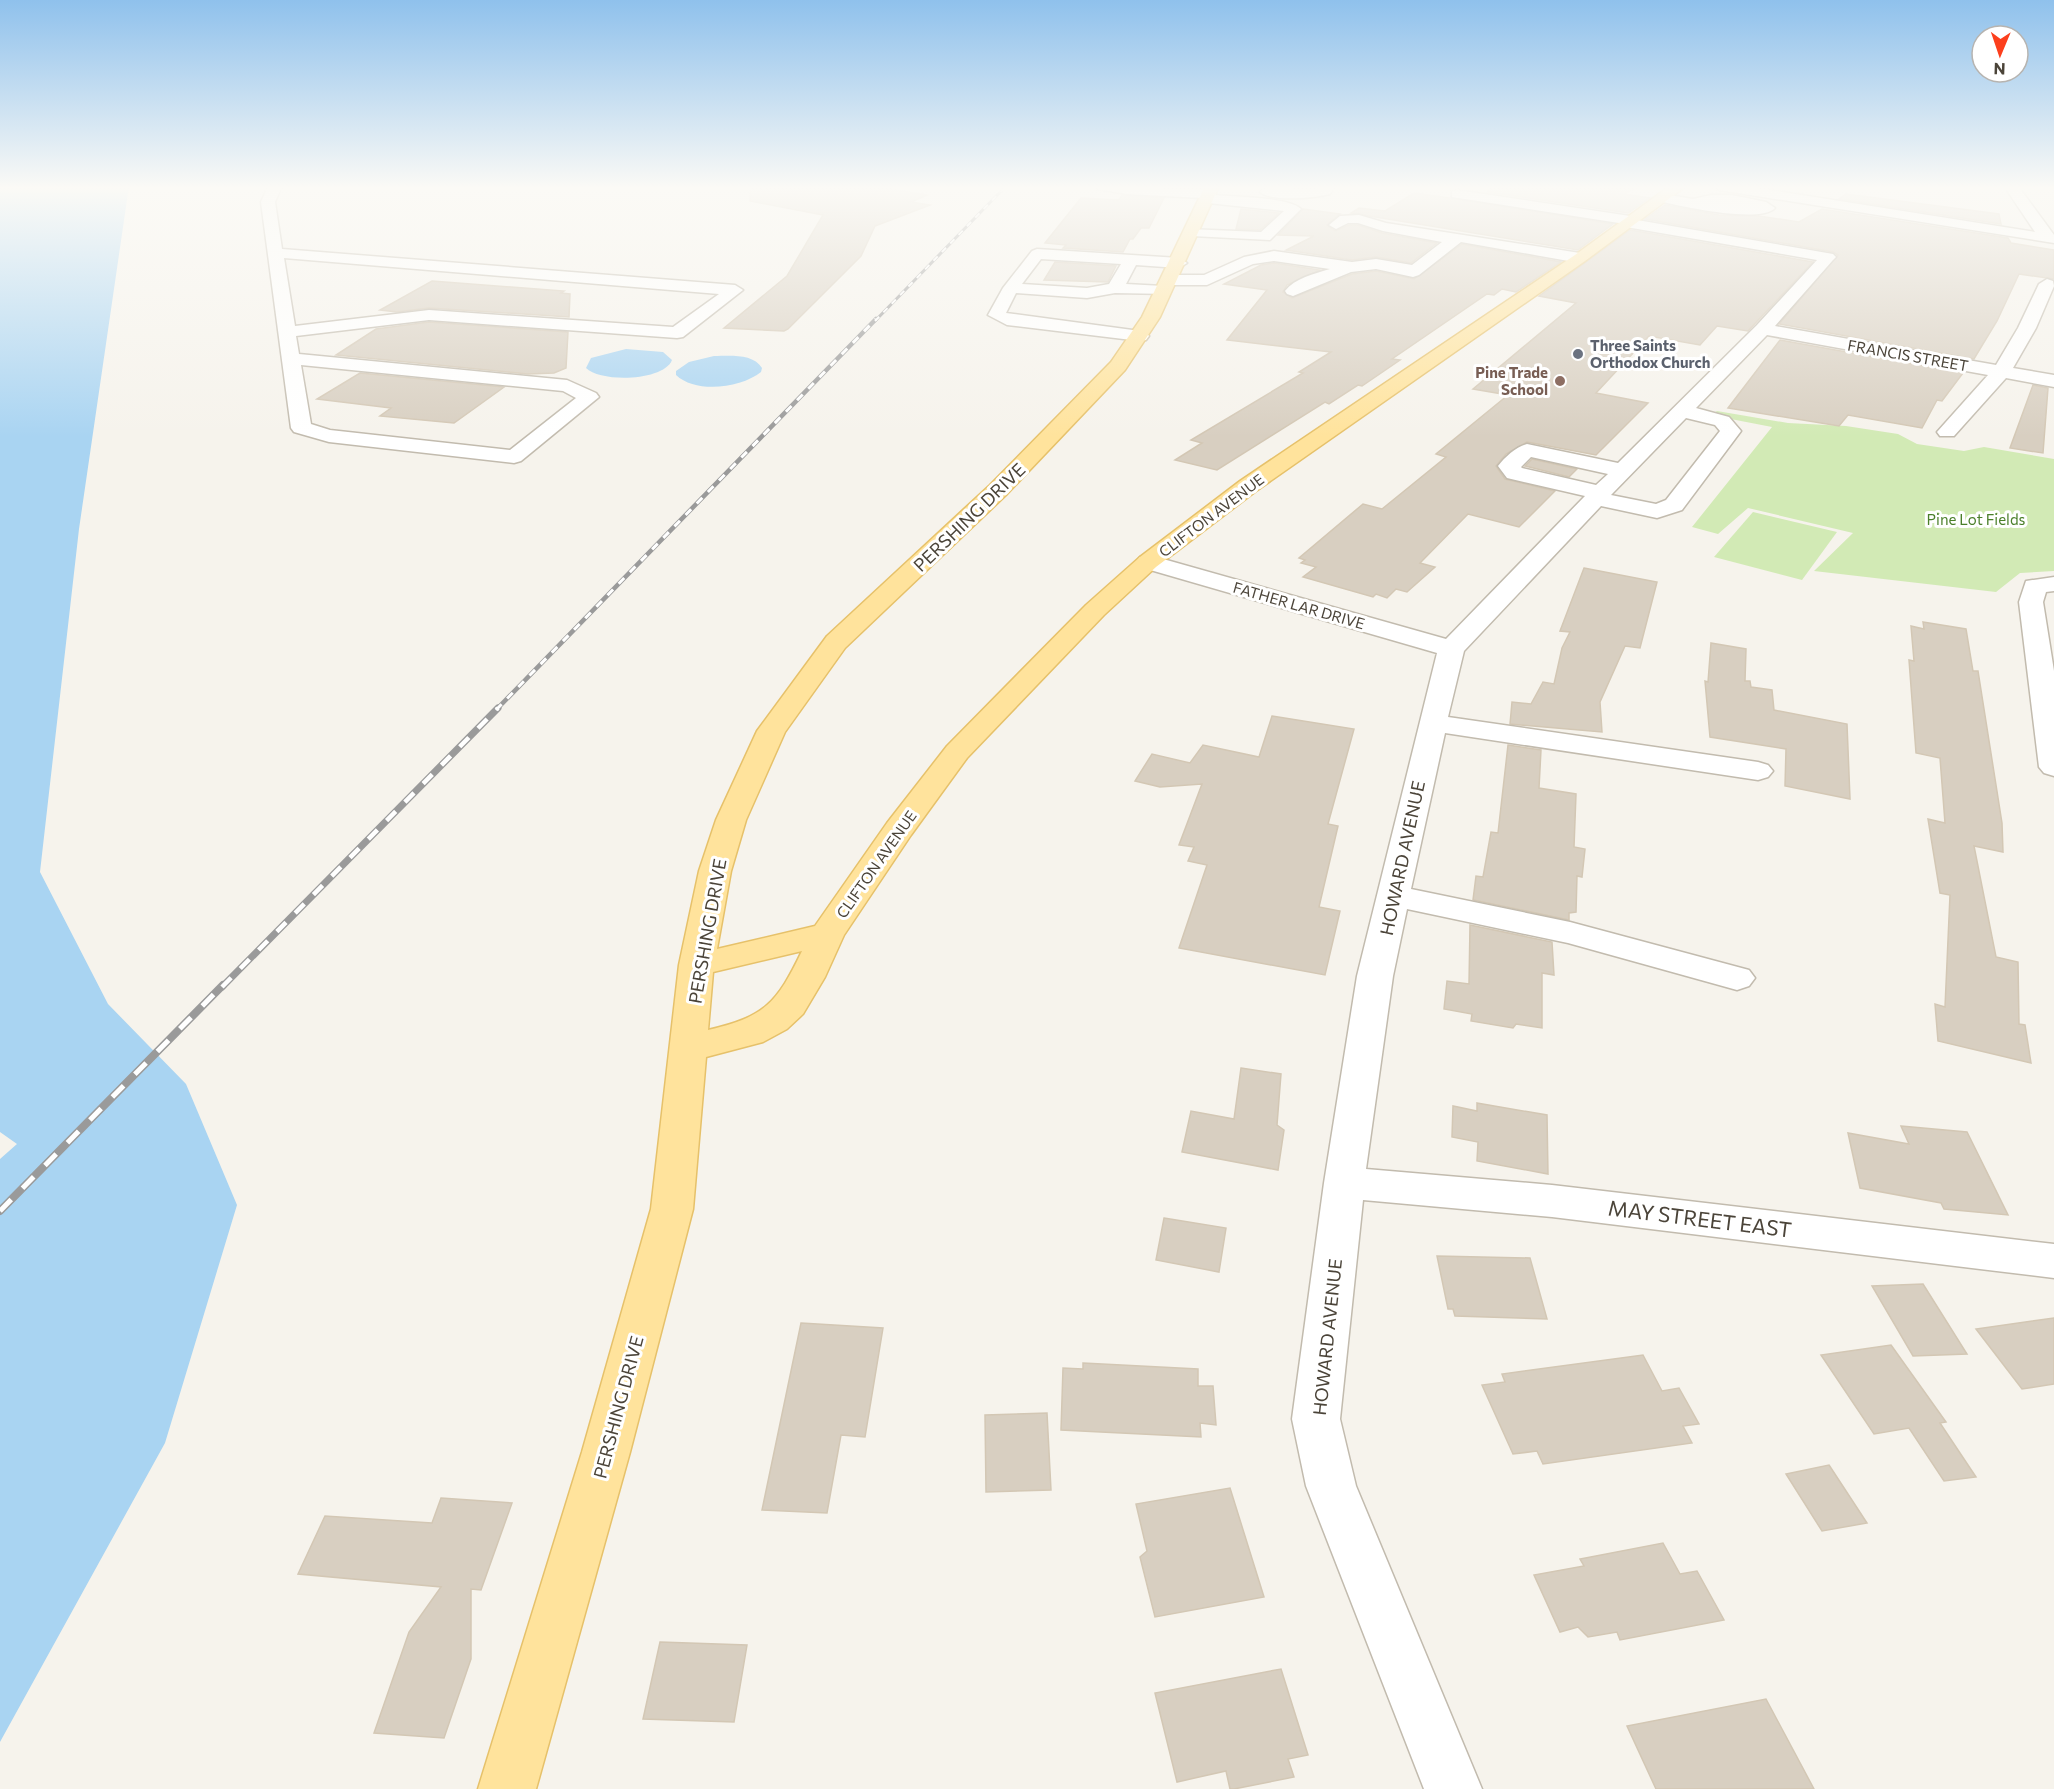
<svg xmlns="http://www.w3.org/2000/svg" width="2054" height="1789" font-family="Commissioner,sans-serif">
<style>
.green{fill:#d2eab5}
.water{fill:#a9d4f2}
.building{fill:#d8cfc1;stroke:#d3c7b4;stroke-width:1.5}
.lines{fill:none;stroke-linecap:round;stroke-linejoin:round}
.minor-casing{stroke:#c2bbae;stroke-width:3}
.major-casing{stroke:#e6c16a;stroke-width:3}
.minor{fill:#fff;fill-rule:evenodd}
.major{fill:#ffe39c;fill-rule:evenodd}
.rail-far3-casing{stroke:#9a9a9a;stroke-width:3}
.rail-far2-casing{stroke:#9a9a9a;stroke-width:4.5}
.rail-far1-casing{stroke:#9a9a9a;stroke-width:7}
.rail-casing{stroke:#9a9a9a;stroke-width:8}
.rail-far3{stroke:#fff;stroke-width:2;stroke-dasharray:6;stroke-linecap:butt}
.rail-far2{stroke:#fff;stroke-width:3;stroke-dasharray:8;stroke-linecap:butt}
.rail-far1{stroke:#fff;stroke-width:4.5;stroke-dasharray:13;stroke-linecap:butt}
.rail{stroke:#fff;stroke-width:5;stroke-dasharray:16;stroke-linecap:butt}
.worship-dot{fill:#6b7280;stroke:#fff;stroke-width:2}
.education-dot{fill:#8d6e63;stroke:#fff;stroke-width:2}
.labels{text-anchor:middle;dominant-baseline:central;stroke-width:6;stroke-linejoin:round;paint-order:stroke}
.far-worship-label{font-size:15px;font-weight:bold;fill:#5b616d;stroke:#fff;text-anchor:start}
.far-street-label{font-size:15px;fill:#4b4439;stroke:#fff}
.far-education-label{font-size:15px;font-weight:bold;fill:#785e54;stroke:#fff;text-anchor:end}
.far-park-label{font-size:15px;fill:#4a7f2a;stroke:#fff}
.street-label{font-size:18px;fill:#4b4439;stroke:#fff}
.near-street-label{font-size:21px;fill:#4b4439;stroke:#fff}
</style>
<rect width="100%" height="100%" fill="#f6f3ec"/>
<g class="green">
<polygon points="1717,411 1788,423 1846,426 1898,434 1917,444 1964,451 1984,447 2054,459 2054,571 2020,573 1996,592 1814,571 1853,533 1748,508 1718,534 1692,527 1772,427 1710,415"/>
<polygon points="1753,512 1837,532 1802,580 1714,557"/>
</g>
<g class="water">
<polygon points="0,186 129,186 79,529 40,872 108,1004 186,1084 237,1205 165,1443 0,1742 0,1159 17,1144 0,1132"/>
<path d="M626 349 663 352 672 360C664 381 601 383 586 368L591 358Z"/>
<path d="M714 356C729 356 753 353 762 368L761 372C741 388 696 394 676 375V371L689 362Z"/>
</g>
<g class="building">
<polygon points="751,186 872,186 927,195 911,202 930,205 875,226 861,256 788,329 784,331 724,328 787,276 823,215 750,201"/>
<polygon points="1488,186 1639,186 1624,194 1650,198 1628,213 1488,192"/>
<polygon points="1414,193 1450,198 1613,224 1578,250 1351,213 1359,208 1385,211"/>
<polygon points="1846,194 1999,214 2001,224 1839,199"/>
<polygon points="1122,195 1164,198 1149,228 1141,228 1133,239 1130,239 1123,252 1063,248 1066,245 1045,243 1081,198 1119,200"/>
<polygon points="1665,205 1719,215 1759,216 1799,222 1822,209 2008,238 2011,243 2054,250 2054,279 2019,274 1997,321 1974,359 1779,324 1838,255 1833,252 1645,219"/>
<polygon points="1241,209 1279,213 1260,230 1236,229"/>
<polygon points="1303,209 1340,214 1327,225 1335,231 1349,225 1358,225 1382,233 1437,243 1411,263 1376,257 1352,260 1286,250 1314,236 1278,235"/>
<polygon points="1630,230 1813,262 1748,331 1717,326 1700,345 1649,336 1596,393 1648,403 1596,455 1527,442 1506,454 1496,466 1505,479 1555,491 1519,527 1468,514 1420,563 1435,567 1407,592 1396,589 1387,598 1376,594 1373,597 1303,577 1316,567 1301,563 1305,560 1299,558 1363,504 1382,509 1446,457 1436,454 1508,395 1473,389 1576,303 1539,296"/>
<polygon points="1462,244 1561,262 1516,292 1502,289 1494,295 1487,294 1392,359 1400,360 1362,386 1358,385 1329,404 1325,402 1217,470 1175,460 1202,443 1191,440 1303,373 1299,372 1331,352 1227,340 1267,290 1224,284 1261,265 1274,263 1320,270 1287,285 1283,292 1292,298 1352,274 1376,271 1414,279"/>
<polygon points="1055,262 1116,266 1108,282 1044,280"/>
<polygon points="432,281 564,291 561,293 570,294 569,317 429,308 397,312 380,310"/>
<polygon points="429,322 568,332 566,368 554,373 528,374 336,355 376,329"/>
<polygon points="1780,340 1963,373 1942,401 1937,400 1922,428 1848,415 1839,426 1728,408"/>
<polygon points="360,373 504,387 454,423 380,416 391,408 317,399"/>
<polygon points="2033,385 2048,388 2043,453 2010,448"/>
<polygon points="1532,459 1577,469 1569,477 1525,466"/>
<polygon points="1584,568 1657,582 1640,648 1625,646 1600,702 1602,732 1510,724 1512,702 1531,704 1543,682 1554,684 1562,648 1570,632 1560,631"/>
<polygon points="1923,622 1966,629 1973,671 1978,671 2002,823 2003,852 1974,846 1996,957 2018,962 2019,1024 2025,1025 2031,1063 1938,1041 1935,1004 1945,1007 1950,895 1940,893 1928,819 1945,823 1940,758 1916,753 1909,660 1914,661 1911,626 1924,629"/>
<polygon points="1711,643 1746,649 1745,681 1750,681 1751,687 1772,690 1774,710 1847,724 1850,799 1785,786 1786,749 1710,737 1705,681 1708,682"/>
<polygon points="1272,716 1354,729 1328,824 1338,826 1319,907 1340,911 1325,975 1179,948 1207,865 1188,861 1194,847 1179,845 1202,784 1160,787 1135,781 1152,754 1190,763 1203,745 1259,757"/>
<polygon points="1508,745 1541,750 1539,788 1576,794 1574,847 1585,849 1582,877 1577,876 1576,912 1569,913 1569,920 1473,900 1476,876 1483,877 1491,832 1498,833"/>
<polygon points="1470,925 1552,942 1554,975 1542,973 1542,1028 1516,1024 1513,1028 1471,1021 1472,1014 1444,1009 1447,981 1469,984"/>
<polygon points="1241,1068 1281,1074 1277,1125 1284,1130 1278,1170 1182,1152 1191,1111 1234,1119"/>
<polygon points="1477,1103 1547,1115 1548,1174 1477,1161 1478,1142 1452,1137 1453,1106 1477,1111"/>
<polygon points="1901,1126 1967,1132 2008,1215 1944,1209 1941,1203 1860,1188 1848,1133 1909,1144"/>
<polygon points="1164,1218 1226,1228 1219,1272 1156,1260"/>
<polygon points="1437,1256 1530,1258 1547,1319 1455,1316 1453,1309 1448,1309"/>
<polygon points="1923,1284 1967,1354 1913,1356 1872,1286"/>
<polygon points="2054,1318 2054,1384 2022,1389 1976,1329"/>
<polygon points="801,1323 883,1328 865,1437 841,1435 827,1513 762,1510"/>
<polygon points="1891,1345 1946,1422 1940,1423 1976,1477 1944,1481 1909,1428 1874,1434 1821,1355"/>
<polygon points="1643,1355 1662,1391 1679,1388 1699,1424 1683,1426 1692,1443 1543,1464 1537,1451 1513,1454 1482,1385 1505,1382 1502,1374"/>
<polygon points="1083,1363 1198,1369 1198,1386 1213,1386 1216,1425 1200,1423 1201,1437 1061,1430 1063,1368 1083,1369"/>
<polygon points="1047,1413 1051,1490 986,1492 985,1415"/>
<polygon points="1829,1465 1867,1523 1822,1531 1786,1474"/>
<polygon points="1230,1488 1264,1597 1155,1617 1140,1557 1147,1551 1136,1504"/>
<polygon points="441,1498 512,1503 481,1590 471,1589 471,1659 444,1738 374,1733 409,1632 441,1587 298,1574 325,1516 432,1523"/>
<polygon points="1663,1543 1680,1574 1697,1571 1724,1620 1620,1640 1617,1632 1588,1637 1578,1627 1560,1632 1534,1575 1584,1566 1580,1559"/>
<polygon points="660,1642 747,1645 734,1722 643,1719"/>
<polygon points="1281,1669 1308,1755 1288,1759 1294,1777 1234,1789 1230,1789 1226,1771 1177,1782 1155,1693"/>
<polygon points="1766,1699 1814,1789 1656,1789 1627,1726"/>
</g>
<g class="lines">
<defs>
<g id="minor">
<path d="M268 186H282L275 202 282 249 735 285 743 290 683 337 677 338 429 320 296 336 299 354 567 380 596 393 599 397 521 461 514 463 329 442 294 432 291 428 261 202ZM284 258 719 294 673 327 429 310 295 326ZM301 365 563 391 576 398 510 450 330 430 311 424Z"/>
<path d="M1095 186 1210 190 1215 191 1216 195C1234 197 1289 197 1301 209L1270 240 1192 236 1185 232 1187 229 1261 232 1284 211 1208 203 1203 202 1202 198 1127 194 1097 189Z"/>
<path d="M1321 186H1335L1330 194C1315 198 1271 202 1260 192 1274 179 1305 197 1321 186Z"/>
<polygon points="1712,186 1745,186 2035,232 2004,186 2018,186 2054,235 2054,243 1719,190"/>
<path d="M1457 190 1630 216 1637 220 1833 254 1836 257 1833 260 1775 326 1996 365 2018 328 2039 284 2047 279 2053 281 2054 286 2036 328 2013 368 2054 375V387L2006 378 1954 436H1940L1937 432 1988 375 1767 335 1696 408 1729 417 1741 431 1682 510 1657 518 1601 506 1464 651 1448 717 1758 762 1768 765 1773 771 1768 777 1758 780 1445 733 1411 889 1570 922 1749 970 1755 978 1749 986 1737 990 1568 943 1407 909 1393 976 1366 1169 1552 1185 2054 1244V1278L1552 1217 1363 1200 1340 1419 1356 1486 1482 1789H1424L1306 1486 1292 1419 1324 1183 1357 976 1437 653 1140 567 1136 562 1140 557H1156L1446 639 1585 496 1507 478 1498 466C1505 457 1516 447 1527 444L1618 463 1757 325 1817 260 1626 227 1619 223 1452 197V191ZM1686 418 1715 425 1720 431 1666 500 1656 504 1611 495ZM1531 457 1608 474 1596 485 1522 468 1521 467Z"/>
<path d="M1663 194 1693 199 1711 195H1732L1766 202 1775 208C1760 224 1680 206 1658 201L1656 198Z"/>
<path d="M1359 215 1386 223 1580 253 1588 258 1580 263 1461 242 1419 275 1413 277 1376 269 1351 272 1293 296 1287 294 1285 291C1295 278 1314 274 1330 269L1274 261 1253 264 1207 285H1170L1162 280 1170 275H1204L1244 257 1274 251 1352 262 1376 259 1412 265 1442 242 1383 231 1358 223H1348L1336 229 1329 225 1340 216Z"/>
<path d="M1037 249 1179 258 1187 263 1179 268 1136 265 1126 284 1163 286 1169 288 1171 291 1169 294 1115 293 1087 298 1016 293 1006 313 1140 331 1146 332 1149 336 1146 340 1140 341 1007 325 988 315 1003 288 1032 251ZM1041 259 1121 264 1109 284 1087 288 1022 284Z"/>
<polygon points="2054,577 2054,591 2046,592 2043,602 2054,671 2054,776 2044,773 2039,767 2019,602 2026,581"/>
</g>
<path id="major" d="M1205 186H1219L1160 317 1125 370 1006 495 845 648 785 732 746 820 731 871 717 949 815 926 887 823 947 746 1086 605 1140 557 1240 481 1575 255 1670 186H1686L1585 261 1256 491 1156 567 1104 615 967 758 911 835 844 935 825 977 803 1014 787 1029 763 1042 706 1057 693 1209 630 1452 536 1789H478L582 1452 651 1209 679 965 699 871 716 820 757 731 827 636 990 485 1111 362 1142 317ZM802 951C777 1003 765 1017 708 1030L713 972Z"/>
</defs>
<use href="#minor" class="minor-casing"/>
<use href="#major" class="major-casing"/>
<use href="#minor" class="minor"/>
<use href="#major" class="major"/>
<defs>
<polyline id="rail-far3" points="875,321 1006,186"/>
<polyline id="rail-far2" points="496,710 876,319"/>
<polyline id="rail-far1" points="222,987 498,708"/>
<polyline id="rail" points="0,1211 223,985"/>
</defs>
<use href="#rail-far3" class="rail-far3-casing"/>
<use href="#rail-far2" class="rail-far2-casing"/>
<use href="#rail-far1" class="rail-far1-casing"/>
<use href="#rail" class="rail-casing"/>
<use href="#rail-far3" class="rail-far3"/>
<use href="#rail-far2" class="rail-far2"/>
<use href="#rail-far1" class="rail-far1"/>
<use href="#rail" class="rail"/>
</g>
<linearGradient id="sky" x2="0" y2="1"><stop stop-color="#8fc1ec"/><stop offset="0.43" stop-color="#fbfaf6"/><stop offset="1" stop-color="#fbfaf6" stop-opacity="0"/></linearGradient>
<rect width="2054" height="437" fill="url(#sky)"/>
<circle class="worship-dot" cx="1578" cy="354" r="6"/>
<circle class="education-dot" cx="1560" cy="381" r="6"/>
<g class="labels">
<g class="far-worship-label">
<text x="1590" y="345">Three Saints<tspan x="1590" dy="17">Orthodox Church</tspan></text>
</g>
<g class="far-street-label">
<text transform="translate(1908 355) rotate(10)">FRANCIS STREET</text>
<text transform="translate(1211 515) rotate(-37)">CLIFTON AVENUE</text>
<text transform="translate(1299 605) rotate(16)">FATHER LAR DRIVE</text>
<text transform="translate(876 864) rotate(-55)">CLIFTON AVENUE</text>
</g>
<g class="far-education-label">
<text x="1548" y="372">Pine Trade<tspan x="1548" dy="17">School</tspan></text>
</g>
<g class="far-park-label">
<text x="1976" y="519">Pine Lot Fields</text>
</g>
<g class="street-label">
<text transform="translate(969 517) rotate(-44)">PERSHING DRIVE</text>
<text transform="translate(1402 858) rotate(-78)">HOWARD AVENUE</text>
<text transform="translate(707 931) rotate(-80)">PERSHING DRIVE</text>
<text transform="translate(1327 1337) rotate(-84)">HOWARD AVENUE</text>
<text transform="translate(618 1407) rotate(-75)">PERSHING DRIVE</text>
</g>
<g class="near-street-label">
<text transform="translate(1700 1218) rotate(7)">MAY STREET EAST</text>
</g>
</g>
<g transform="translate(2000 54) rotate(182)"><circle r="28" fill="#ffffff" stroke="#b7b4b0" stroke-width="1.5"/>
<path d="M0-4.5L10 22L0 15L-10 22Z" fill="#fc3f1d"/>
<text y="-9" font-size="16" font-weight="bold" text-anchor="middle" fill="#4b4439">N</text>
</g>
</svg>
